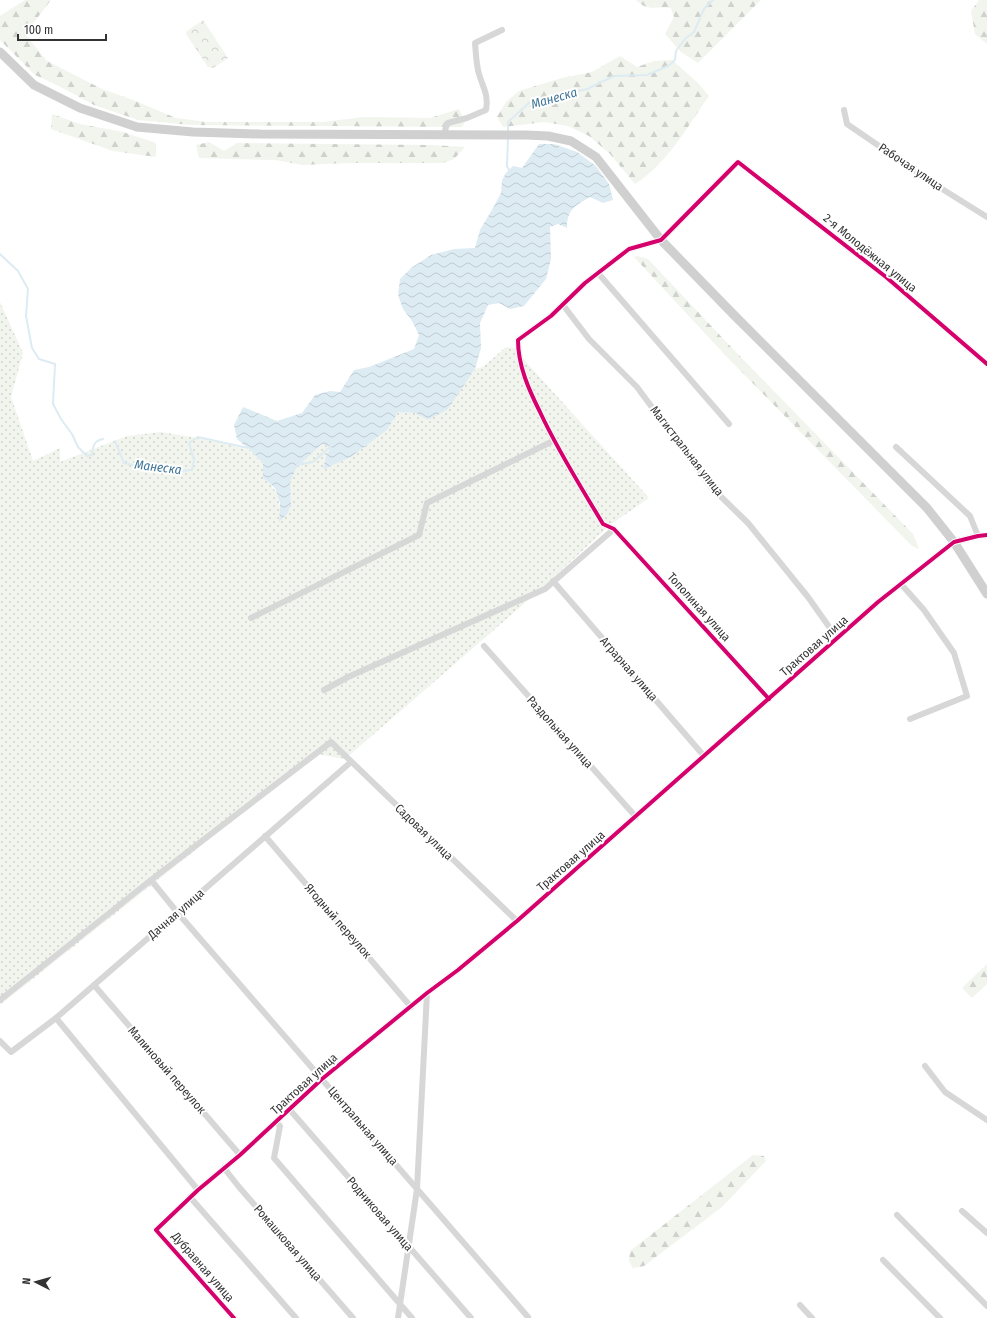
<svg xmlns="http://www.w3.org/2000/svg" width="987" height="1318" font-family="'Fira Sans Condensed',sans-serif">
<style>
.forest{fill:url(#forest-firs)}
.park{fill:url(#park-crowns)}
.garden{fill:url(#garden-dots)}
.water{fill:url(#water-waves)}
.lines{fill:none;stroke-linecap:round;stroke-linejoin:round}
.stream{stroke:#ddebf3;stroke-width:2}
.minor{stroke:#d7d7d7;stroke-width:6}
.secondary{stroke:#d0d0d0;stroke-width:9}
.cycleway-casing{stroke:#fff;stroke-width:6}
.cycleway{stroke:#d6006c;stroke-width:4}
.labels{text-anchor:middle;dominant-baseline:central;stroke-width:4;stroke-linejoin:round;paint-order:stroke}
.street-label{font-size:12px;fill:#333;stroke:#fff}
.water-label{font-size:13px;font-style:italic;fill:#3f7597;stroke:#fff}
</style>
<defs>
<pattern id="forest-firs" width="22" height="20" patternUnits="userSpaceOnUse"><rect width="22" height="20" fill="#f1f5ed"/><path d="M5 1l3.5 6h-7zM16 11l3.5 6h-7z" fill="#cfd2cc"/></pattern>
<pattern id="park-crowns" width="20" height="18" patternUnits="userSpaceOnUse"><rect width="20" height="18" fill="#f1f5ed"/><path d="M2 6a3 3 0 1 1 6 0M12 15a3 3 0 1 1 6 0" fill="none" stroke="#cfd2cc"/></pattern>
<pattern id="garden-dots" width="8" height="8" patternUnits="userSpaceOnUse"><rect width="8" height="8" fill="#f1f5ed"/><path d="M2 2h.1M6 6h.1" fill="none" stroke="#cfd2cc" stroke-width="1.8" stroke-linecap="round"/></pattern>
<pattern id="water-waves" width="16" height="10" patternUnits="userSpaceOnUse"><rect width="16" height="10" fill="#ddebf3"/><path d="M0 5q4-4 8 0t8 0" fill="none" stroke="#becad1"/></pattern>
</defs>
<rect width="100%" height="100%" fill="#fff"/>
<g class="forest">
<polygon points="25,0 51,0 25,34 47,61 102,89 133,100 176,118 207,122 323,122 364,117 430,118 459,109 465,122 462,127 192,125 138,120 94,105 55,84 35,75 1,41 0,39 0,16"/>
<path d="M636 0H761L698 63 681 52 665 34 674 17 671 8C656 6 648 12 636 0Z"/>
<polygon points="979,0 987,0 987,44 975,34 971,11"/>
<path d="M620 56 637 67 654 61 672 60 698 83 709 96C687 127 668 163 635 184L610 154 589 136 568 126 544 122 503 127 497 117 506 102 519 91 562 78 592 72Z"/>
<polygon points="52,114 80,124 123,132 156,143 156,157 113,151 51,129"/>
<polygon points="209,142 224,151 237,143 431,145 465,147 454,159 443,163 346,163 303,165 275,160 199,158 196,145"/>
<polygon points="638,256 648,259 732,348 913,534 919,549 912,546 726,356 634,257"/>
<polygon points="987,964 987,984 972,998 962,988"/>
<polygon points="753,1155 764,1156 766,1161 722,1207 644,1266 633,1268 629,1261 630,1251"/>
</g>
<polygon class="park" points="203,20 228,58 213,68 208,67 186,34 187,31"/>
<path class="garden" d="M0 302 23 353 11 397 33 461 60 448V462L127 436 161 432 204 439 250 450 263 463V478C281 493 280 499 279 522L291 503 290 482 297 467 322 444 331 447 326 456 323 470 333 465 351 457 387 430 398 412 415 413 428 420 448 408 475 369 483 367 506 347 518 349 525 361 649 498 610 525 541 589 345 759 317 754 0 1005Z"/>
<path class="water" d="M539 144H554L577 152 596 166 609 184 613 200 603 203 590 197C575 206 567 209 567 228L558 224 550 227 551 259 546 279 524 306 510 309 499 303 488 305 480 323 481 348 475 369 448 409 428 420 415 413 398 412 387 430 351 457 333 465 323 470 326 456 331 447 322 444 297 467 290 482 291 503 288 513 279 522 280 503 275 488 263 478V463L250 450 237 439 234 425 243 407 277 421 302 413 315 395 330 391 340 392 354 370 369 367 414 349 419 335 412 321 403 309 398 295 400 279 411 268 431 255 454 249 475 248 480 230 493 208 501 193 502 180 506 173 513 166 522 168Z"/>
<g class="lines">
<g class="stream">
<polyline points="508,132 508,122 530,102 587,89 614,76 647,75 668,66 675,60 676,51 685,39 694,32 704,9 713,0"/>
<polyline points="508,137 507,166 510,172"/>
<path d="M0 254 18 271 28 289 26 316 32 348 39 359 55 364 53 404 61 419 72 434 78 447 87 456 92 455C93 447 93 441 103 439"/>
<polyline points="115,441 124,463 142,467 154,468 167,466 180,471 192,470 194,460 189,443 198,437 248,448"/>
<polyline points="297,465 313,462 331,446"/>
</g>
<g class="minor">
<polyline points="844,110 847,124 939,187 987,217"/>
<path d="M444 135 446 127 448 123 467 118 486 110C489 95 483 88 479 74 476 64 476 53 475 43L502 30"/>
<polyline points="598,273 729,424"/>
<polyline points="563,305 589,339 637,387 711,487 748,523 808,597 837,638"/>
<polyline points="896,447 970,516 978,536"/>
<polyline points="553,581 704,756"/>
<polyline points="901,584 924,610 954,653 967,696 910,719"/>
<polyline points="251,618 419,535 427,503 553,441"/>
<polyline points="484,646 636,817"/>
<polyline points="324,690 348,677 545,589 614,529"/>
<path d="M769 699 614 529 603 524C581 487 558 451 540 412 529 390 518 366 518 340L551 316 585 283 629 249 661 240 738 162 886 277 987 364"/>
<polyline points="265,836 411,1007"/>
<polyline points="151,880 177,912 528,1317"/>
<polyline points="94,985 240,1155"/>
<polyline points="0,1000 151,880 331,742 517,921"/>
<polyline points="56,1018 198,1190"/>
<polyline points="0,1041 11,1052 56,1018 351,762"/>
<polyline points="925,1066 945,1092 987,1120"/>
<polyline points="290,1110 471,1318"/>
<polyline points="276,1122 280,1126 274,1158 412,1318"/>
<polyline points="224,1168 239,1187 353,1318"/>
<polyline points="190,1197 296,1318"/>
<polyline points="962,1211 987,1233"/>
<polyline points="897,1215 987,1306"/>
<polyline points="883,1260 940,1318"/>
<polyline points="800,1305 812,1318"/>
<polyline points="234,1318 156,1230 198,1190 240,1155 322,1079 427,993 458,970 517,921 878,602 954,542 978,536 987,535"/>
<polyline points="398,1318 417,1189 427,993"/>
</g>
<polyline class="secondary" points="0,52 34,85 80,108 137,127 193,132 260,134 526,135 548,136 571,141 596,157 661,240 734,315 927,508 954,542 987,594"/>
<defs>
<g id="cycleway">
<path d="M769 699 614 529 603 524C581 487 558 451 540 412 529 390 518 366 518 340L551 316 585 283 629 249 661 240 738 162 886 277 987 364"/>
<polyline points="234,1318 156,1230 198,1190 240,1155 322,1079 427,993 458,970 517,921 878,602 954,542 978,536 987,535"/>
</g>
</defs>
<use href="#cycleway" class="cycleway-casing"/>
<use href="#cycleway" class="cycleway"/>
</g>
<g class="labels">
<g class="street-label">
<text transform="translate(911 167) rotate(34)">Рабочая улица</text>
<text transform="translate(870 253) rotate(39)">2-я Молодёжная улица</text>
<text transform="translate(687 451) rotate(52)">Магистральная улица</text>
<text transform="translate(699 607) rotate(48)">Тополиная улица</text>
<text transform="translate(814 646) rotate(-41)">Трактовая улица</text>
<text transform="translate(629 669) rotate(49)">Аграрная улица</text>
<text transform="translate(560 732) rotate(48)">Раздольная улица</text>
<text transform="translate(424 832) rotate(44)">Садовая улица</text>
<text transform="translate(571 861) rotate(-41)">Трактовая улица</text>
<text transform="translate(176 914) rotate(-41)">Дачная улица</text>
<text transform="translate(338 921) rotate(49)">Ягодный переулок</text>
<text transform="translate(167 1070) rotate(49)">Малиновый переулок</text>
<text transform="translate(304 1084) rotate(-42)">Трактовая улица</text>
<text transform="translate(363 1126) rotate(49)">Центральная улица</text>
<text transform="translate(380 1214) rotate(49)">Родниковая улица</text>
<text transform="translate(288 1243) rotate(49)">Ромашковая улица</text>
<text transform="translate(203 1267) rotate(49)">Дубравная улица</text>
</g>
<g class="water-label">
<text transform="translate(554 98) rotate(-16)">Манеска</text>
<text transform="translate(158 467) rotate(7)">Манеска</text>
</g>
</g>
<g transform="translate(36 1282) rotate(276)" stroke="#ffffff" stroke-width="3" paint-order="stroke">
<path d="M0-3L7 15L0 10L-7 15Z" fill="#333333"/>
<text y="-6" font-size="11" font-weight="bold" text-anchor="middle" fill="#333333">N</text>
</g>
<path d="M18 34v6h88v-6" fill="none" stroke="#333333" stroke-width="2"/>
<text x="24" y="34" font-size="12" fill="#333333" stroke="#ffffff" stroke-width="3" paint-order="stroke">100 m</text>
</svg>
